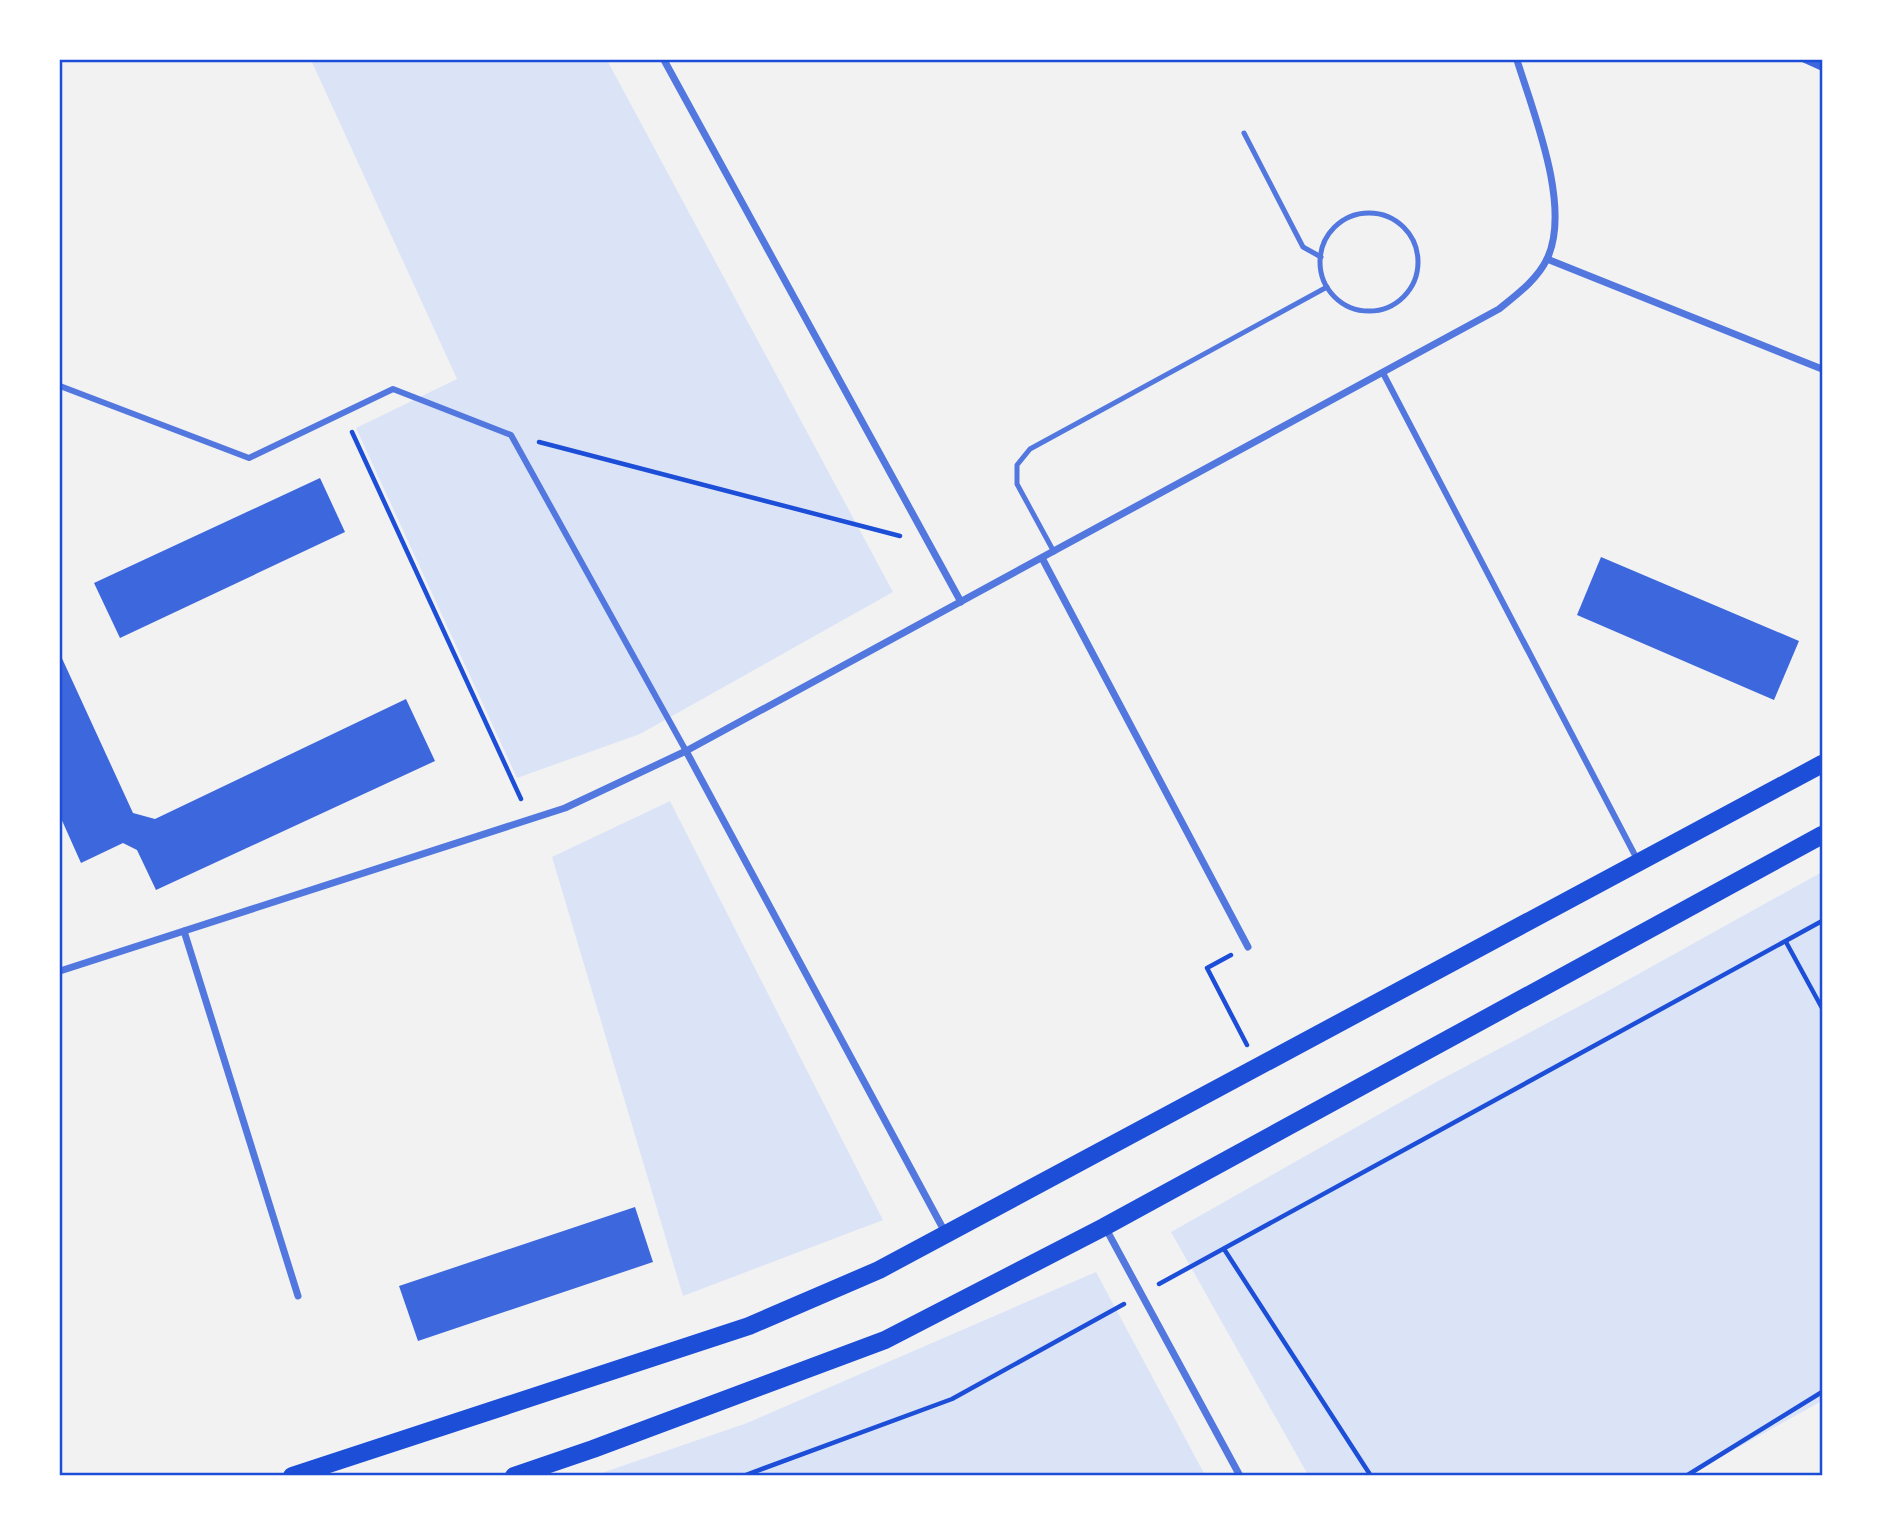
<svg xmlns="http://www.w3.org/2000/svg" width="1882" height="1535" font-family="Helvetica,sans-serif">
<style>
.green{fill:#dbe4f7}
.building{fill:#3d67dc}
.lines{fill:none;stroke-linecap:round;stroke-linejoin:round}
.path{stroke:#1d4ed8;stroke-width:4.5}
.service{stroke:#5277de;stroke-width:5}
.pedestrian{stroke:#5277de;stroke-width:6}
.minor{stroke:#5277de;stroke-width:7}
.primary{stroke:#1d4ed8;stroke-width:18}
.neatline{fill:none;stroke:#1d4ed8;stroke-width:2.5}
</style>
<rect width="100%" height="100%" fill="#f2f2f2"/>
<g class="green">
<polygon points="311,60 607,60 893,592 640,734 517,778 356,428 457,379"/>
<polygon points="670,801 883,1220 683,1296 552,857"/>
<polygon points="1822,872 1822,1401 1688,1475 1308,1475 1171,1232 1438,1081 1606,992"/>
<polygon points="1096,1272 1205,1475 593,1476 747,1423"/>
</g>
<g class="building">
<polygon points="1803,60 1822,60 1822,71 1802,62"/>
<polygon points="320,478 345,532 120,638 94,583"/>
<polygon points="1601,557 1799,641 1774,700 1577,615"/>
<polygon points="60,654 133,813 155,819 406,699 435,761 156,890 137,850 123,843 81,863 60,816"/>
<polygon points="635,1207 653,1262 418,1341 399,1286"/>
</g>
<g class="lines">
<g class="path">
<polyline points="352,432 521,799"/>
<polyline points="539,442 900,536"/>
<polyline points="1786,942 1822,1008"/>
<polyline points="1231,955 1207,968 1247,1045"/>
<polyline points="1224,1249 1371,1476"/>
<polyline points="1159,1284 1822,921"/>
<polyline points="743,1476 952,1399 1124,1304"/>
<polyline points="1686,1476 1822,1392"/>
</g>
<g class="service">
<polyline points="1244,133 1303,247 1321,257"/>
<circle cx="1369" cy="262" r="49"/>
<polyline points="1054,552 1017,484 1017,465 1030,449 1327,287"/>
</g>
<g class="pedestrian">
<polyline points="1383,373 1638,861"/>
<polyline points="60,386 249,458 393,389 511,435 686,751"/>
</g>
<g class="minor">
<polyline points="664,60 961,602"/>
<polyline points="1547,259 1822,369"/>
<polyline points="1042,558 1248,947"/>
<polyline points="686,751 946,1234"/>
<polyline points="184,931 298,1296"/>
<path d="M60 971 565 808 686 751 1499 309C1516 295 1537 280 1547 259 1572 207 1533 112 1517 60"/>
<polyline points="1105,1227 1240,1476"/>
</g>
<g class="primary">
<polyline points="292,1476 749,1326 879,1270 1822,764"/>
<polyline points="514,1476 593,1449 885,1340 1104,1227 1822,835"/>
</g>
</g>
<rect width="1882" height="1535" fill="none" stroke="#ffffff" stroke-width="122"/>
<rect x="61" y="61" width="1760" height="1413" class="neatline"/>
</svg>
